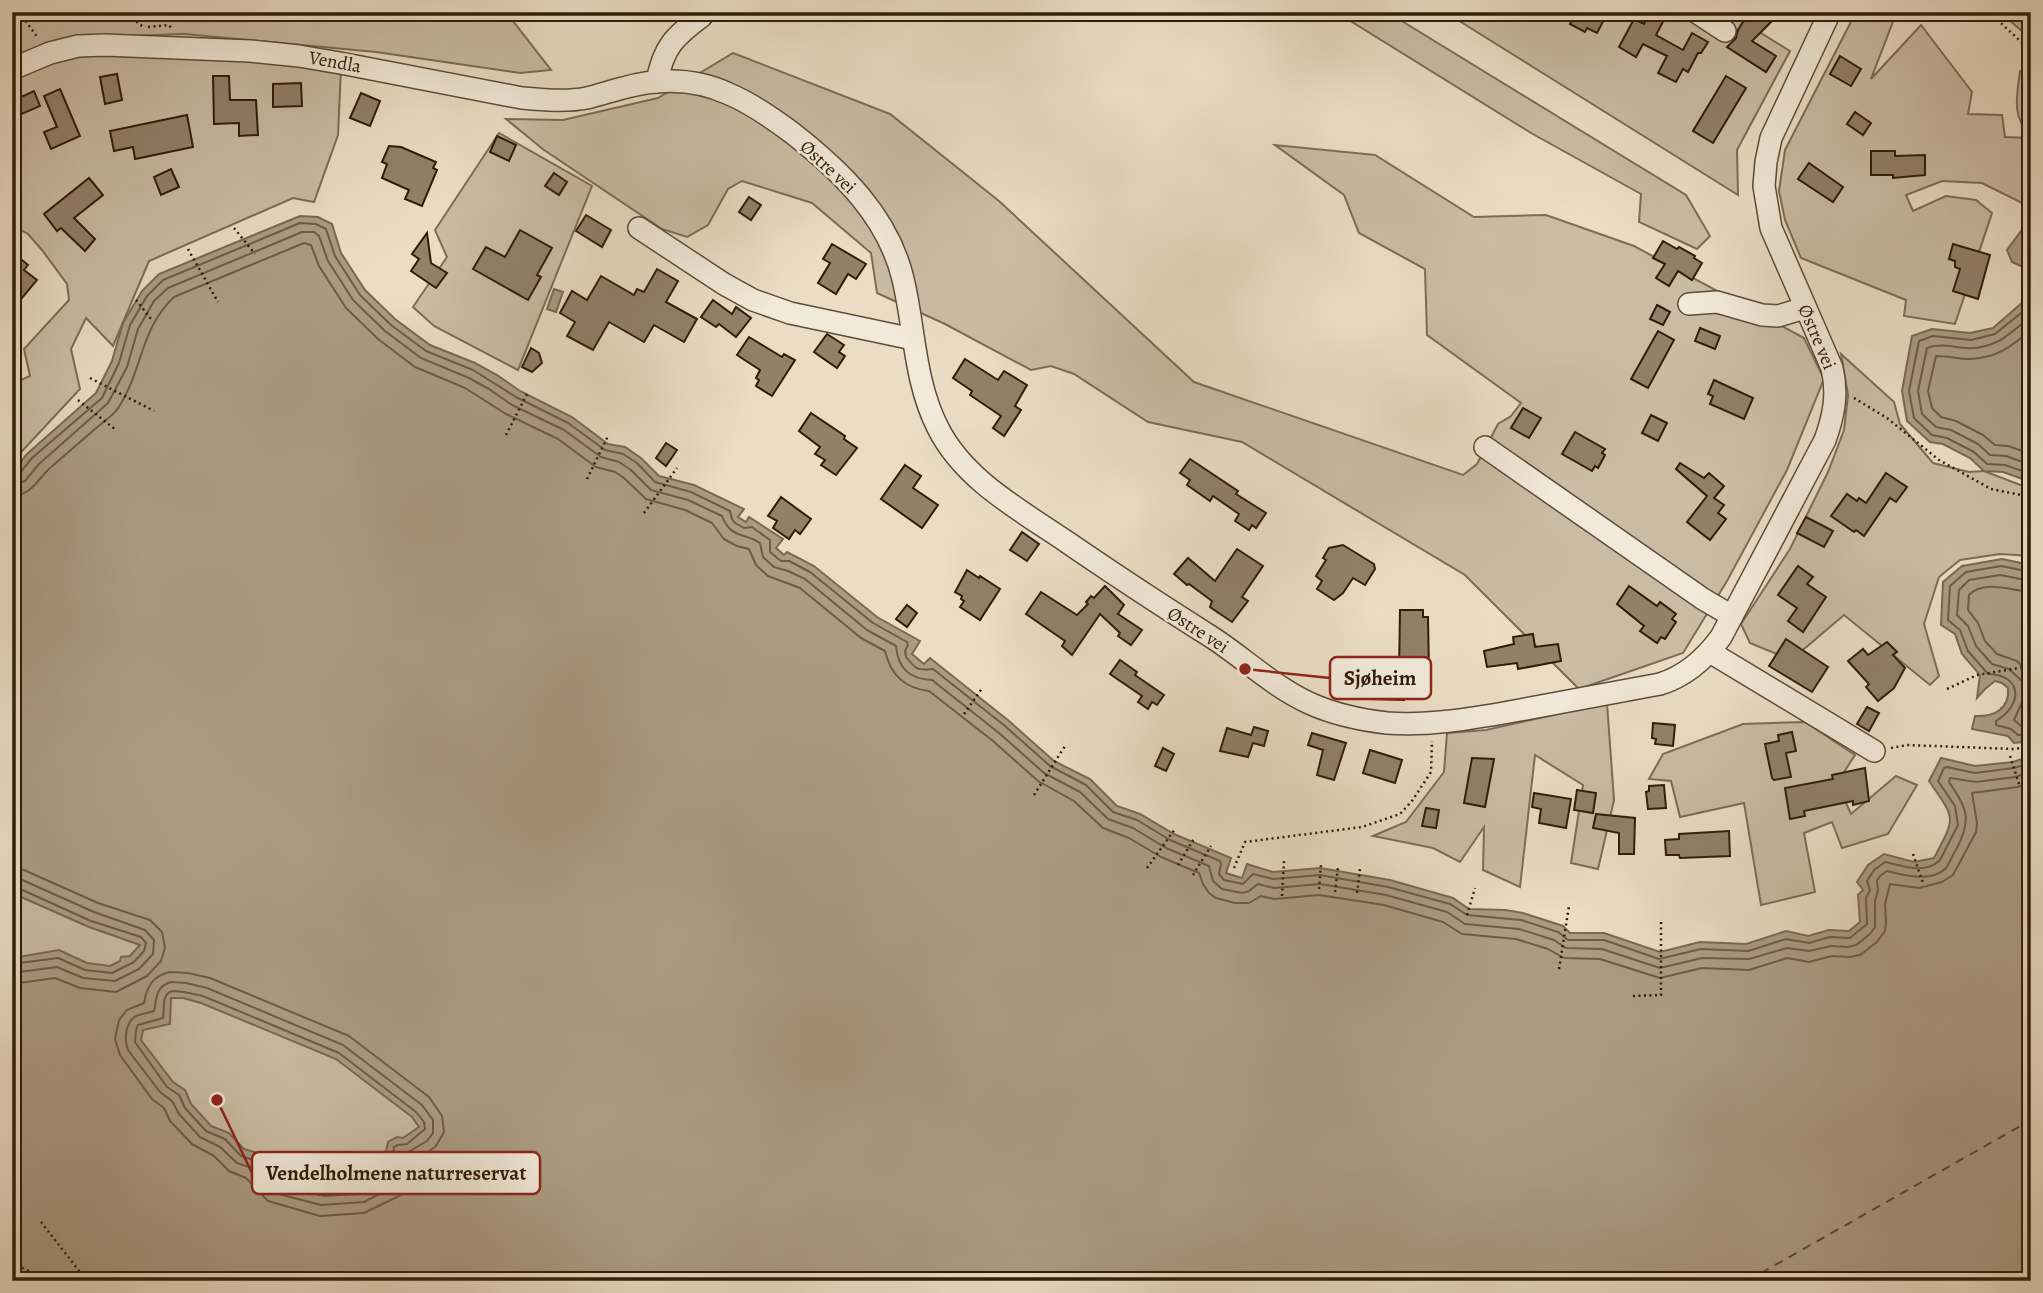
<svg xmlns="http://www.w3.org/2000/svg" width="2043" height="1293" font-family="Alegreya,serif">
<style>
.green{fill:#cabca4;stroke:#7d6c56;stroke-width:2}
.water{fill:#ab9b84;stroke:#7a6853;stroke-width:2;fill-rule:evenodd}
.lines{fill:none;stroke-linecap:round;stroke-linejoin:round}
.shore{stroke:#6e5c46;stroke-width:2}
.ferry{stroke:#5b4834;stroke-width:2;stroke-dasharray:9 7;stroke-linecap:butt}
.building{fill:#91806a;stroke:#301c09;stroke-width:2}
.minor-casing{stroke:#5e4c38;stroke-width:24}
.path{stroke:#301c09;stroke-width:2.5;stroke-dasharray:2 3.5;stroke-linecap:butt}
.minor{stroke:#f1e9d9;stroke-width:21}
.labels{text-anchor:middle;dominant-baseline:central;stroke-width:5;stroke-linejoin:round;paint-order:stroke}
.street-label{font-size:19px;fill:#301c09;stroke:#f1e9d9}
.leader{fill:none;stroke:#8f2418;stroke-width:2.5}
.callout-dot{fill:#8f2418;stroke:#f1e9d9;stroke-width:2.5}
.callout{fill:#f1e9d9;stroke:#8f2418;stroke-width:2.5}
.callout-label{font-size:21px;text-anchor:middle;font-weight:bold;fill:#301c09}
</style>
<rect width="100%" height="100%" fill="#eaddc4"/>
<filter id="stains"><feTurbulence type="fractalNoise" baseFrequency=".00286" numOctaves="4"/><feColorMatrix values="0 0 0 0 .2 0 0 0 0 .09 0 0 0 0 .02 0 0 0 .5 -.17"/></filter>
<radialGradient id="worn" r=".72"><stop offset=".6" stop-color="#630" stop-opacity="0"/><stop offset="1" stop-color="#630" stop-opacity=".3"/></radialGradient>
<g class="green">
<polygon points="12,12 506,12 551,70 520,73 376,52 184,34 66,38 12,58"/>
<polygon points="1336,12 1387,12 1686,195 1710,236 1697,249 1639,222 1641,194 1531,133"/>
<polygon points="1445,12 1727,12 1790,51 1737,150 1738,195"/>
<polygon points="1856,12 1890,12 1894,19 1871,79 1921,25 1972,92 1968,114 2002,115 2005,137 2031,138 2031,187 2022,203 1982,183 1942,181 1906,195 1913,211 1946,196 1976,200 1992,213 1955,324 1904,316 1906,300 1801,258 1785,220 1779,191 1785,150"/>
<polygon points="2000,12 2031,12 2031,39"/>
<polygon points="104,50 341,68 338,135 314,202 293,198 149,261 113,346 86,318 71,349 80,389 12,462 12,384 30,376 24,349 69,300 67,284 42,250 28,234 12,225 12,74 52,57"/>
<polygon points="733,53 890,114 999,201 1194,382 1463,475 1477,464 1498,424 1511,416 1521,403 1427,335 1425,269 1359,233 1344,195 1275,145 1375,155 1474,217 1546,215 1634,246 1804,338 1824,379 1787,470 1727,581 1683,653 1579,689 1465,575 1242,442 1148,422 1074,374 1051,366 1031,370 945,324 877,293 871,253 812,203 742,181 728,189 708,225 687,237 662,229 544,150 506,119 563,120 658,98"/>
<path d="M2031 68V136C2011 117 2017 96 2020 71Z"/>
<polygon points="499,133 592,186 518,370 434,326 413,307 447,257 435,230"/>
<polygon points="1841,354 1894,402 1900,424 1933,463 1969,472 1984,471 2031,489 2031,556 2000,554 1960,560 1939,577 1924,624 1939,676 1930,685 1844,615 1791,660 1750,643 1741,624 1790,549 1828,472 1844,430 1848,395"/>
<polygon points="1607,703 1614,800 1598,869 1571,863 1583,785 1535,755 1520,887 1483,870 1484,827 1460,862 1433,848 1373,836 1406,822 1444,772 1447,733 1486,730"/>
<polygon points="1805,722 1855,755 1837,783 1851,814 1896,776 1917,785 1888,834 1842,848 1832,822 1804,833 1815,892 1761,905 1744,803 1680,817 1671,781 1649,779 1663,754 1743,724"/>
<polygon points="12,852 134,912 513,1174 12,1281"/>
</g>
<g class="water">
<path d="M300 216 318 217 332 224 341 253 365 290 395 319 430 345 475 363 497 375 520 391 572 417 608 444 625 447 641 458 659 476 694 485 744 509 738 517 746 522 749 517 783 539 776 548 784 555 787 552 814 566 877 617 920 641 912 654 924 664 930 658 1009 721 1054 761 1090 779 1117 806 1140 814 1174 834 1231 858 1226 873 1242 878 1247 864 1273 872 1320 868 1390 880 1453 898 1469 909 1505 910 1523 913 1563 926 1570 933H1604L1660 952 1700 942 1746 944 1786 931 1808 936 1829 930 1849 931 1860 922 1858 895 1863 890 1857 882 1868 865 1884 854 1914 862 1934 858C1956 816 1956 820 1929 781L1941 758 1975 766 2013 762 2031 756V1281H12V958L59 950 87 963 110 966 120 961 121 957 130 956 140 945 89 927 12 893V473L27 454 96 393 112 361 123 323 142 291 159 274ZM171 998H183L201 1003 336 1059 412 1117 419 1127 403 1138 397 1137 388 1142 386 1152 388 1172 359 1187 323 1189 281 1178 261 1154 244 1149 229 1133 211 1126 191 1104 185 1090 173 1082 141 1040 143 1030 170 1024Z"/>
<polygon points="2024,227 2031,228 2031,271 2012,262 2007,250"/>
<polygon points="554,289 563,292 556,312 547,309"/>
<polygon points="2031,295 2031,482 2003,472 1984,471 1970,458 1943,444 1930,442 1907,421 1902,391 1912,336 1932,329 1970,333 1993,328"/>
<path d="M2002 559 2031 565V741L2014 743 2008 736 1972 729 1975 716C1994 717 2010 709 2008 688L2002 683 1995 681 1985 689 1977 698 1980 675 1962 654 1955 634 1941 625 1943 582 1962 566Z"/>
</g>
<g class="lines">
<g class="shore">
<polyline points="2031,305 1995,334 1971,340 1933,336 1919,341 1909,391 1914,418 1932,435 1947,438 1974,452 1987,464 2005,465 2031,474"/>
<path d="M2031 316C2011 333 1995 350 1966 348 1953 347 1939 343 1927 348L1918 391 1922 414 1936 427 1951 430 1978 444 1990 455 2006 456 2031 465"/>
<path d="M2031 330C2012 346 1997 358 1970 359 1959 359 1947 356 1936 356L1928 391 1932 408 1941 417 1956 421 1983 435 1995 445 2008 446 2031 454"/>
<path d="M12 476 19 474 32 458 102 398 119 363 130 325 147 296 163 280 300 223 316 224 326 229 335 256 360 295 391 325 426 351 473 370 516 397 568 423 605 450 623 454 637 463 655 482 691 492 730 511 732 519 735 523 744 528 752 527 770 540V552L781 561H789L810 572 873 623 907 642 908 645 905 651 906 657C917 671 918 670 933 669L1005 726 1050 766 1086 785 1113 812 1137 820 1170 840 1220 861 1221 864 1219 874 1224 880 1243 884 1253 874 1273 879 1320 875 1388 887 1450 904 1467 915 1521 920 1558 932 1568 940H1604L1659 959 1701 949 1748 951 1786 939 1809 943 1830 937 1850 938 1867 924 1866 898 1870 890 1867 881 1874 870 1885 862C1903 866 1925 875 1940 860L1958 825 1955 806 1938 781 1944 768 1947 767 1975 773 2014 768 2031 763"/>
<path d="M12 485 25 481 39 464 108 403 127 367 138 329 154 301 168 288 302 232H314L319 236 328 261 353 300 385 331 421 358 469 378 489 389 512 405 564 430 601 457 619 462 631 470 651 490 688 500 722 516C731 539 743 532 760 543L763 557 774 567 788 571 805 579 867 630 896 646C898 668 909 679 932 680L999 733 1044 773 1080 792 1108 819 1133 828 1166 848 1209 866 1213 881 1222 889 1242 893 1249 891 1258 884 1274 888 1320 884 1386 895 1447 912 1465 924 1519 929 1554 940 1566 948 1602 949 1660 968 1702 958 1749 959 1787 948 1809 951 1831 946 1848 947 1856 945 1870 934 1875 927V901L1878 890 1877 881 1880 876 1887 871C1903 875 1932 883 1946 868 1950 862 1953 854 1957 848 1972 818 1967 809 1949 782L1950 778 1976 782 2015 777 2031 772"/>
<path d="M12 496C32 495 37 480 50 468 65 455 80 442 95 429 103 422 113 416 119 407 143 369 140 329 174 297L304 243 311 245 319 266 346 308 378 339 415 367 465 388 506 414 558 439 596 467 615 472 624 478 646 499 685 510 712 523 724 539 737 546 749 549 756 565 768 576 800 588 861 638 885 651C891 675 904 688 929 691L993 741 1038 781 1074 801 1103 828 1129 838 1161 857 1199 873 1203 884 1209 893 1216 898 1235 903H1249L1261 896 1274 899 1319 895 1384 905 1443 922 1462 934 1516 939 1548 949 1564 958 1600 959 1660 978 1702 968 1749 970 1787 958 1809 962 1832 956 1850 957 1860 955 1877 942 1885 931 1886 923 1885 904 1890 884 1919 888 1942 882 1953 875 1976 832 1977 823 1972 793 2017 787 2031 783"/>
<path d="M2031 572 2001 566 1966 572 1950 586 1948 620 1960 630 1968 651 1988 674C2023 675 2023 705 1996 721V725L2011 729 2018 735H2031"/>
<polyline points="2031,581 2000,575 1969,580 1959,590 1957,615 1968,626 1976,646 1992,664 2009,669 2022,681 2024,698 2014,720 2021,726 2031,726"/>
<path d="M2031 592C2012 591 1984 579 1969 595L1968 610 1978 623 1985 641 1997 654 2017 661 2031 676"/>
<polyline points="12,868 24,870 98,903 150,920 162,932 165,948 161,961 147,976 116,992 80,988 55,978 12,984"/>
<polyline points="12,878 20,879 94,912 145,930 154,940 153,954 139,969 115,981 83,978 57,967 12,973"/>
<polyline points="12,887 18,888 91,921 141,937 146,943 144,951 134,962 112,973 85,970 58,958 12,964"/>
<path d="M170 972 188 973 210 978 349 1036 429 1097 442 1116 444 1132 436 1146 415 1162 414 1177 407 1190 399 1196 364 1213 320 1216 268 1201 246 1178 229 1171 214 1156 192 1144 170 1121 164 1108 152 1099 120 1055 115 1039 119 1020 127 1010 144 1003C147 987 152 976 170 972Z"/>
<path d="M171 982 186 983 207 988 343 1045 422 1105 433 1120V1133L427 1141 403 1155 404 1173 400 1183 364 1202 321 1205 275 1193 269 1189 252 1168 237 1163 220 1147 200 1137 179 1114 172 1101 160 1092 128 1050C124 1039 125 1023 136 1016 141 1014 148 1013 154 1011 157 998 155 987 171 982Z"/>
<path d="M172 991 184 992 203 996 339 1053 416 1112 424 1122 425 1129 407 1144 398 1145 394 1147C392 1157 398 1167 393 1177L361 1194 324 1196 278 1185 257 1161 241 1156 225 1139 206 1131 185 1108 179 1095 167 1087 135 1042 136 1030 138 1025 163 1018C165 1008 161 995 172 991Z"/>
</g>
<polyline class="ferry" points="1747,1281 2031,1120"/>
</g>
<g class="building">
<polygon points="1577,12 1608,12 1597,33 1587,28 1585,32 1570,24"/>
<polygon points="1650,12 1668,12 1656,35 1683,50 1692,33 1708,42 1701,53 1698,53 1688,72 1683,69 1676,82 1658,73 1667,56 1643,44 1636,57 1619,47 1634,19 1644,24"/>
<polygon points="1749,12 1781,12 1752,41 1776,56 1766,72 1727,47 1736,38 1738,30"/>
<polygon points="1840,56 1861,69 1851,86 1830,74"/>
<polygon points="117,74 122,100 105,104 100,77"/>
<polygon points="213,76 229,76 230,100 256,100 258,135 239,136 239,123 214,124"/>
<polygon points="1726,76 1746,88 1713,143 1693,131"/>
<polygon points="301,83 302,106 273,107 273,84"/>
<polygon points="60,89 80,136 51,149 44,132 57,127 44,96"/>
<polygon points="34,91 40,106 17,116 12,101"/>
<polygon points="361,93 380,101 370,126 350,118"/>
<polygon points="1855,112 1871,123 1863,135 1847,124"/>
<polygon points="187,115 193,147 135,159 133,147 114,151 110,131"/>
<polygon points="497,136 516,145 509,161 490,152"/>
<polygon points="389,146 401,147 436,162 433,168 437,170 422,206 405,199 409,190 382,178 387,164 382,162"/>
<polygon points="1871,151 1895,151 1895,156 1925,155 1925,175 1893,178 1893,175 1871,175"/>
<polygon points="1809,163 1843,187 1833,202 1798,179"/>
<polygon points="171,169 179,187 161,195 154,177"/>
<polygon points="554,173 567,182 559,195 545,186"/>
<polygon points="89,178 103,195 74,218 95,239 85,251 61,228 57,231 44,214"/>
<polygon points="749,197 761,205 751,220 739,212"/>
<polygon points="586,215 611,230 602,247 576,231"/>
<polygon points="520,230 552,248 537,275 541,277 528,300 473,269 486,247 505,257"/>
<polygon points="427,233 431,263 447,273 436,288 411,271 419,259 412,254"/>
<polygon points="1663,241 1677,249 1679,247 1695,256 1694,258 1702,263 1692,280 1678,271 1669,286 1656,278 1665,264 1653,258"/>
<polygon points="832,244 866,264 856,279 848,274 836,294 818,283 830,263 823,259"/>
<polygon points="1953,244 1990,255 1978,299 1953,291 1960,269 1955,267 1955,261 1949,259"/>
<polygon points="12,252 28,265 24,270 37,280 12,310"/>
<polygon points="657,269 678,281 666,302 697,319 684,342 654,325 644,342 609,322 593,350 567,336 575,322 560,313 572,291 587,300 601,276 634,295 637,289 644,292"/>
<polygon points="713,300 732,314 736,307 751,318 736,337 719,324 716,327 701,317"/>
<polygon points="1657,305 1670,312 1663,325 1650,319"/>
<polygon points="1700,328 1720,336 1715,349 1695,341"/>
<polygon points="1658,331 1674,340 1648,388 1631,379"/>
<polygon points="827,334 844,345 839,352 845,356 837,368 814,352"/>
<polygon points="749,337 782,357 784,354 795,360 772,396 756,386 759,380 756,378 760,370 737,355"/>
<polygon points="531,348 539,353 542,363 532,372 522,367"/>
<polygon points="965,359 998,380 1004,371 1027,385 1015,406 1021,410 1004,436 993,428 1001,416 970,395 972,391 953,378"/>
<polygon points="1714,380 1753,398 1744,419 1710,404 1713,396 1708,394"/>
<polygon points="1523,408 1541,418 1529,438 1511,428"/>
<polygon points="811,413 845,436 844,439 857,448 836,475 821,465 825,460 815,454 820,447 799,431"/>
<polygon points="1651,415 1667,423 1658,441 1642,433"/>
<polygon points="1575,432 1605,449 1602,453 1605,455 1598,468 1595,466 1592,471 1562,454"/>
<polygon points="666,443 677,450 666,466 656,458"/>
<polygon points="1190,459 1238,491 1236,494 1266,513 1256,528 1252,525 1249,530 1235,521 1239,514 1213,496 1210,501 1187,485 1190,480 1180,473"/>
<polygon points="1680,463 1704,478 1709,473 1724,486 1714,498 1724,505 1718,513 1726,519 1710,540 1687,522 1707,496 1676,469"/>
<polygon points="905,465 921,476 913,488 938,505 922,528 881,499"/>
<polygon points="1886,473 1907,487 1896,502 1890,498 1864,536 1856,530 1854,532 1831,516 1847,494 1857,501 1859,498 1866,503"/>
<polygon points="781,497 811,519 800,534 795,530 789,539 773,528 777,521 768,516"/>
<polygon points="1806,517 1833,531 1824,547 1797,533"/>
<polygon points="1022,532 1039,544 1027,561 1010,550"/>
<polygon points="1343,545 1374,564 1375,569 1365,585 1353,578 1343,593 1334,600 1317,589 1322,581 1316,576 1326,560 1323,558 1329,548"/>
<polygon points="1237,549 1263,566 1242,597 1248,601 1232,622 1210,607 1212,601 1189,584 1187,585 1174,574 1188,558 1215,581"/>
<polygon points="1798,566 1813,577 1807,584 1826,597 1803,632 1788,621 1797,608 1778,595"/>
<polygon points="967,570 979,578 980,576 1000,589 980,620 960,607 964,601 961,599 962,596 955,592"/>
<polygon points="1105,586 1124,605 1118,614 1142,630 1131,645 1118,636 1120,633 1100,614 1072,655 1062,646 1065,641 1026,614 1041,592 1077,615 1088,604 1086,602 1091,596 1094,598"/>
<polygon points="1629,586 1657,606 1660,602 1676,614 1672,619 1676,622 1665,639 1661,637 1657,643 1640,631 1644,626 1617,604"/>
<polygon points="907,605 917,613 907,627 896,619"/>
<polygon points="1400,610 1423,610 1423,617 1428,617 1429,674 1399,674"/>
<polygon points="1533,634 1535,647 1558,644 1561,661 1518,669 1517,663 1487,667 1484,651 1514,644 1513,637"/>
<polygon points="1786,639 1828,667 1812,692 1769,666"/>
<polygon points="1887,642 1897,652 1893,655 1905,668 1894,688 1878,701 1866,687 1869,684 1848,661 1863,649 1868,655"/>
<polygon points="1120,660 1137,672 1135,675 1164,695 1157,705 1152,702 1148,709 1138,702 1142,696 1110,674"/>
<polygon points="1372,681 1404,682 1404,700 1371,699"/>
<polygon points="1867,707 1879,713 1869,731 1857,724"/>
<polygon points="1653,723 1675,725 1673,746 1655,744 1656,739 1652,738"/>
<polygon points="1254,727 1268,731 1264,746 1253,743 1248,757 1220,751 1227,728 1251,735"/>
<polygon points="1792,732 1796,751 1786,753 1791,777 1774,780 1772,778 1765,744 1779,741 1778,735"/>
<polygon points="1312,733 1346,743 1334,780 1317,775 1323,750 1308,745"/>
<polygon points="1163,748 1174,754 1166,771 1155,766"/>
<polygon points="1370,750 1402,760 1395,783 1363,773"/>
<polygon points="1472,758 1494,759 1485,807 1464,803"/>
<polygon points="1865,768 1869,801 1853,805 1853,801 1804,811 1805,816 1790,819 1785,788 1833,779 1832,775"/>
<polygon points="1664,785 1666,808 1648,809 1646,792 1649,791 1649,786"/>
<polygon points="1577,790 1596,793 1593,813 1574,810"/>
<polygon points="1534,793 1571,799 1566,828 1539,823 1541,809 1532,807"/>
<polygon points="1426,808 1439,810 1436,828 1422,826"/>
<polygon points="1596,814 1635,818 1634,854 1619,854 1619,833 1593,828"/>
<polygon points="1729,831 1730,856 1680,858 1679,855 1666,855 1665,840 1679,839 1679,834"/>
</g>
<g class="lines">
<defs>
<g id="minor">
<polyline points="1696,12 1725,31"/>
<path d="M12 69 50 53 78 46 105 45 250 51 299 56 340 63 522 98C544 100 566 102 587 98 599 95 611 91 623 88 659 78 695 78 729 94 751 103 772 118 791 132 841 171 888 216 903 279 915 329 914 381 938 428 964 480 1020 510 1067 542 1115 575 1164 607 1213 638 1245 659 1274 687 1309 703 1333 714 1361 720 1387 723 1428 726 1469 719 1509 712 1560 703 1610 693 1660 684 1686 676 1705 659 1721 637L1825 440C1834 415 1838 394 1832 368L1771 228 1764 186 1766 162 1771 138 1830 12"/>
<path d="M657 82C663 47 675 36 702 16"/>
<polyline points="639,228 724,284 753,300 790,313 913,339"/>
<polyline points="1689,304 1717,302 1762,315 1778,316 1805,308"/>
<polyline points="1485,447 1703,599 1732,616"/>
<polyline points="1710,652 1874,751"/>
</g>
</defs>
<use href="#minor" class="minor-casing"/>
<g class="path">
<polyline points="19,12 38,38"/>
<polyline points="1989,12 2031,51"/>
<polyline points="142,26 137,22 149,12"/>
<polyline points="148,27 169,25 171,28"/>
<polyline points="234,228 255,254"/>
<polyline points="188,249 218,302"/>
<polyline points="136,300 151,319"/>
<polyline points="90,378 154,411"/>
<polyline points="1854,398 1887,418 1939,460 1991,489 2031,497"/>
<polyline points="78,400 116,430"/>
<polyline points="506,435 528,392"/>
<polyline points="587,479 608,436"/>
<polyline points="644,513 677,468"/>
<polyline points="1947,689 1977,675 2031,666"/>
<polyline points="964,714 983,687"/>
<polyline points="1891,748 1907,745 2013,749 2031,747"/>
<polyline points="2010,756 2019,784"/>
<polyline points="1034,795 1065,746"/>
<polyline points="1913,854 1923,883"/>
<polyline points="1178,865 1195,837"/>
<polyline points="1147,868 1175,829"/>
<polyline points="1234,868 1245,842 1362,827 1400,814 1412,801 1431,772 1432,741"/>
<polyline points="1193,875 1211,846"/>
<polyline points="1319,889 1321,865"/>
<polyline points="1335,892 1338,867"/>
<polyline points="1357,893 1360,869"/>
<polyline points="1282,896 1284,861"/>
<polyline points="1467,915 1475,888"/>
<polyline points="1559,969 1569,906"/>
<polyline points="1633,996 1661,995 1661,920"/>
<polyline points="41,1222 87,1281"/>
<polyline points="12,1263 50,1281"/>
</g>
<use href="#minor" class="minor"/>
</g>
<g class="labels">
<g class="street-label">
<text transform="translate(335 62) rotate(10)">Vendla</text>
<text transform="translate(828 167) rotate(43)">Østre vei</text>
<text transform="translate(1817 337) rotate(67)">Østre vei</text>
<text transform="translate(1198 630) rotate(33)">Østre vei</text>
</g>
</g>
<path class="leader" d="M1245 669L1330 678M217 1100L252 1173"/>
<g class="callout-dot">
<circle cx="1245" cy="669" r="7"/>
<circle cx="217" cy="1100" r="7"/>
</g>
<g class="callout">
<rect x="1330" y="657" width="101" height="42" rx="7"/>
<rect x="252" y="1152" width="288" height="42" rx="7"/>
</g>
<g class="callout-label">
<text x="1380" y="685">Sjøheim</text>
<text x="396" y="1180">Vendelholmene naturreservat</text>
</g>
<rect width="2043" height="1293" fill="none" stroke="#eaddc4" stroke-width="42"/>
<rect x="14" y="14" width="2015" height="1265" fill="none" stroke="#301c09" stroke-width="3.5"/>
<rect x="21" y="21" width="2001" height="1251" fill="none" stroke="#301c09" stroke-width="2"/>
<rect width="100%" height="100%" filter="url(#stains)"/>
<rect width="100%" height="100%" fill="url(#worn)"/>
</svg>
